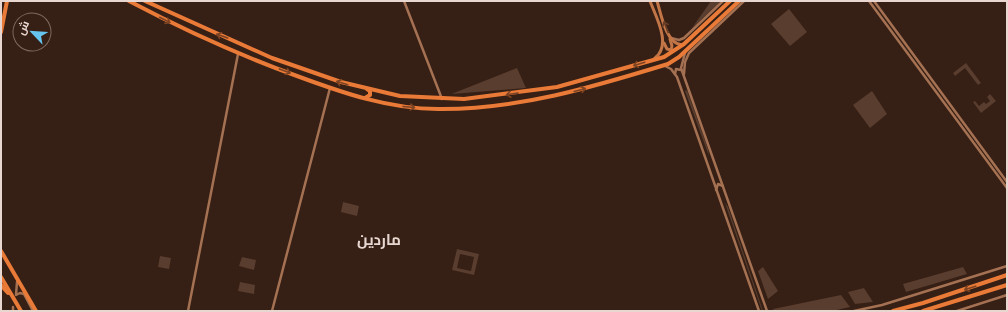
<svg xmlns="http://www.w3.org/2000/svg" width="1008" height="312" font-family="'Fira Sans',Cairo,sans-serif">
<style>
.green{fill:#593d2e;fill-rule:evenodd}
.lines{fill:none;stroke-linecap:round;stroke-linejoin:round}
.secondary{stroke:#a57153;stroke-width:2.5}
.primary{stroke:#c27547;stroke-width:3}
.highway{stroke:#e97a37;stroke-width:4}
.oneway{stroke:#7e4322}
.oneway2{stroke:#673d26}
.labels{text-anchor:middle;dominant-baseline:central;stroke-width:4;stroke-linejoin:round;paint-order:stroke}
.neighbourhood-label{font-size:15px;font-weight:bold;fill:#e7d7d0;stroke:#361f14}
</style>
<rect width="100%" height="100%" fill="#361f14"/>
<g class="green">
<polygon points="711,1 721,1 692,28"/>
<polygon points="789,9 807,32 790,46 771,24"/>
<polygon points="966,63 981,83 978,85 965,68 955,76 953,73"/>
<polygon points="517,68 526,88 452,94 454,93"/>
<polygon points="687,90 708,149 709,156 685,91"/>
<polygon points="872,91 887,114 870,128 853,105"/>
<polygon points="990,94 996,101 981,113 973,102 975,101 979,106 984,102 986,104 990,101 987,97"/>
<polygon points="343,202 359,206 357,216 341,212"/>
<polygon points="725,203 728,207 763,311 762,311"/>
<path d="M457 249 479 254 474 275 452 270ZM460 254 474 257 471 271 457 268Z"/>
<polygon points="160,256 171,258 169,269 158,267"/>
<polygon points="242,257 256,260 254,270 239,266"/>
<polygon points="763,267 778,291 768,299 758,271"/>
<polygon points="963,267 967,274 906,292 903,284"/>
<polygon points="240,282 255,285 254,294 238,291"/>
<polygon points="864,288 873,302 855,304 848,292"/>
<polygon points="841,295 850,307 832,311 774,311 773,309"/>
</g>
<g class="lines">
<g class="secondary">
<polyline points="404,1 442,99"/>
<polyline points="869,1 1007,188"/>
<polyline points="874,1 1007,182"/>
<polyline points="671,38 679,40 684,38 723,1"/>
<polyline points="685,53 681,68 767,311"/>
<polyline points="665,66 671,69 677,77 759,311"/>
<polyline points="675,74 676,69 681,70"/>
<polyline points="684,74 685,62 689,53 744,1"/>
<polyline points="716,190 718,184 723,186"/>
<polyline points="17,282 16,295 20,293 24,294 33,311"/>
<polyline points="13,311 13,307"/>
<polyline points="188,311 238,54"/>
<polyline points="272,311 330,88"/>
<polyline points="854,311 882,305 1007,266"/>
<polyline points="957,311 1007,295"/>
</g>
<g class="primary">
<path d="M650 1C656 17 672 45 655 58"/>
<path d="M657 1C661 14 666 44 682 45"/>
<polyline points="664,43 667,49 671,50 672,46 670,39"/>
</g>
<g class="highway">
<path d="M129 1C184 30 239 55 297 76 343 93 389 109 438 109 517 110 593 87 668 64L679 57 739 1"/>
<polyline points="145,1 272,58 341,82 400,96 464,99 557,87 664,57 684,44 730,1"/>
<polyline points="1,32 7,1"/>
<polyline points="365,98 370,95 370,91 367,89"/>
<polyline points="1,251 36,311"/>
<polyline points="1,277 21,311"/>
<polyline points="1,285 8,293"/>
<polyline points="893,311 923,303 1007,275"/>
<polyline points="923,311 1007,285"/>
</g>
</g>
<defs><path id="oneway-shaft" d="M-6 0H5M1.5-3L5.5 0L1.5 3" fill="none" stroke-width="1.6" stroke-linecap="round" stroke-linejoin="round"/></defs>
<g class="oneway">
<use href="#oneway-shaft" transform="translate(165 20) rotate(27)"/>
<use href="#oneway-shaft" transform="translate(222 36) rotate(-161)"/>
<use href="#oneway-shaft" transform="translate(639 64) rotate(163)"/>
<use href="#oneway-shaft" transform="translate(285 71) rotate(20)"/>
<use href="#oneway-shaft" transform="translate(342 83) rotate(-163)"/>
<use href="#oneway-shaft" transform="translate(580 90) rotate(-15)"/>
<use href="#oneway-shaft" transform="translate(512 94) rotate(172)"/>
<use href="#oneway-shaft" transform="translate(409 107) rotate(5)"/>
<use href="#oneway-shaft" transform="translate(970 288) rotate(162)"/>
</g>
<use class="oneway2" href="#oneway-shaft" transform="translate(666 27) rotate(-111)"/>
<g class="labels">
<g class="neighbourhood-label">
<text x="379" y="240">ماردین</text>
</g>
</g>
<rect width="1008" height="312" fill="none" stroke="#e7d7d0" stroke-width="4"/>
<g transform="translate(32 32) rotate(295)"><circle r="19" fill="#361f14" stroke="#7d695f"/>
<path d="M0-3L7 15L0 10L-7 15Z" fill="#65c5ee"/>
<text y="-6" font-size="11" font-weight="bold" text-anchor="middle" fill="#e7d7d0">ش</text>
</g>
</svg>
